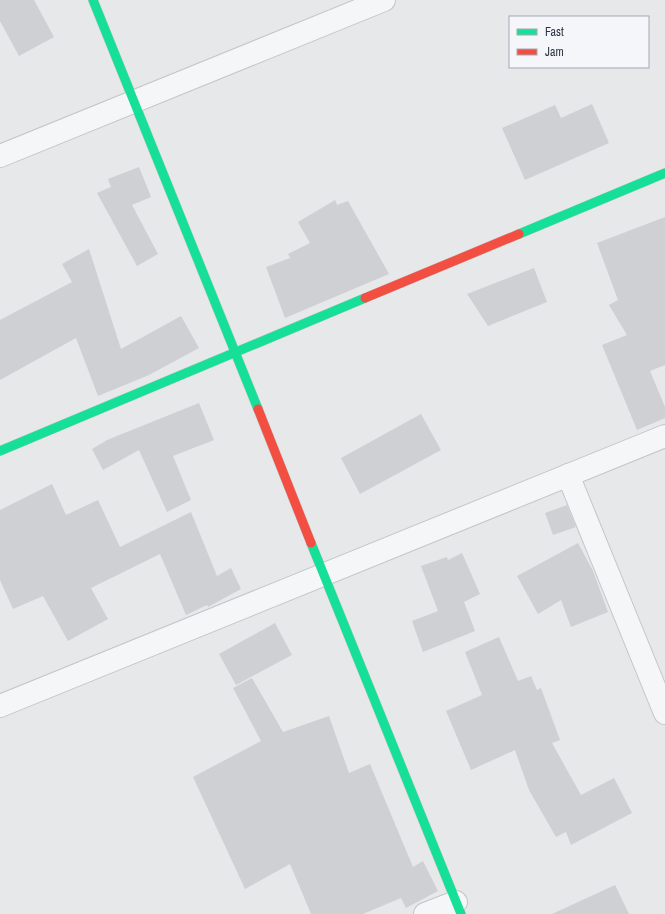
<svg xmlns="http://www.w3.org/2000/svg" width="665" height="914" font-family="'Archivo Narrow',sans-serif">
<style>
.building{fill:#ced0d3}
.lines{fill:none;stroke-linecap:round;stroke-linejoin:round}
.street-casing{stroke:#c4c6c8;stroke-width:24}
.fast-casing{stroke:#c4c6c8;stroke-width:10}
.jam-casing{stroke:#c4c6c8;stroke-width:10}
.street{stroke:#f5f6f7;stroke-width:22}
.fast{stroke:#16e098;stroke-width:9}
.jam{stroke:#f24e42;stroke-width:9}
</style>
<rect width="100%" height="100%" fill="#e6e8ea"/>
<g class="building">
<polygon points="0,0 34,0 54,37 19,56 0,21"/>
<polygon points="592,104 609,143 525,180 502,128 555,105 561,118"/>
<polygon points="139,167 151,197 132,205 158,254 137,266 97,193 111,187 108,179"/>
<polygon points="335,200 337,205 348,201 389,274 285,318 266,267 290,258 288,254 310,243 298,222"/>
<polygon points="665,217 665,365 650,371 665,407 665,418 637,430 602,345 627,335 609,305 618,300 597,243"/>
<polygon points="89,249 121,349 181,316 199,348 149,375 98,396 76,338 0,380 0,320 72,282 62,264"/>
<polygon points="534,268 547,302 488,326 467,294"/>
<polygon points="199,403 214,440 173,456 191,500 167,512 139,450 103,470 92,449 107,440"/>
<polygon points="421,414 441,450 360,494 341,458"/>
<polygon points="52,484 66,515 98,500 120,547 191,512 217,576 231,568 241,589 208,607 207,605 186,615 160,554 91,588 108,619 68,641 43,596 13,609 0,580 0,510"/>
<polygon points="567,505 576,527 553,535 545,513"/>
<polygon points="578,543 593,571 608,612 571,627 561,600 538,614 517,576"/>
<polygon points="462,553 480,594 464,602 475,631 423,652 412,621 438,611 421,566 447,557 448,560"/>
<polygon points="275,623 292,655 236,685 219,654"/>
<polygon points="499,637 518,681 531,676 537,690 541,688 560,740 552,743 581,795 614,778 632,813 571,845 566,832 556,837 529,790 515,750 471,770 446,711 482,695 465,652"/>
<polygon points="252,678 283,732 329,716 349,773 370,764 413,867 423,861 438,891 406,908 401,898 363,914 311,914 290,864 245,889 193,777 261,741 233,688"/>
<polygon points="615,885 629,914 552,914"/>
</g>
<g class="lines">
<defs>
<g id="street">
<polyline points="0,156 384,0"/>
<polyline points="568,475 665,713"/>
<polyline points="0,706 665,436"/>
<polyline points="425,914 456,902"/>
</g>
<g id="fast">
<polyline points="93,0 258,409"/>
<polyline points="519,234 665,173"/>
<polyline points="0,451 365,298"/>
<polyline points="311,543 461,914"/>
</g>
<g id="jam">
<polyline points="365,298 519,234"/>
<polyline points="258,409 311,543"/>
</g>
</defs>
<use href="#street" class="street-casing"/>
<use href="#fast" class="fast-casing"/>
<use href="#jam" class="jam-casing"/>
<use href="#street" class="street"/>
<use href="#fast" class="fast"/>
<use href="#jam" class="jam"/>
</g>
<rect x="509" y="16" width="140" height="52" fill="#f4f6f9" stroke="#a4a8b1"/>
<rect x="517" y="29" width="20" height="6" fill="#16e098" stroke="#a4a8b1"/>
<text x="545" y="36" font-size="12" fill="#2b3445">Fast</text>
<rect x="517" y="49" width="20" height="6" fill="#f24e42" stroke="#a4a8b1"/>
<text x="545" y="56" font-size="12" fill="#2b3445">Jam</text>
</svg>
